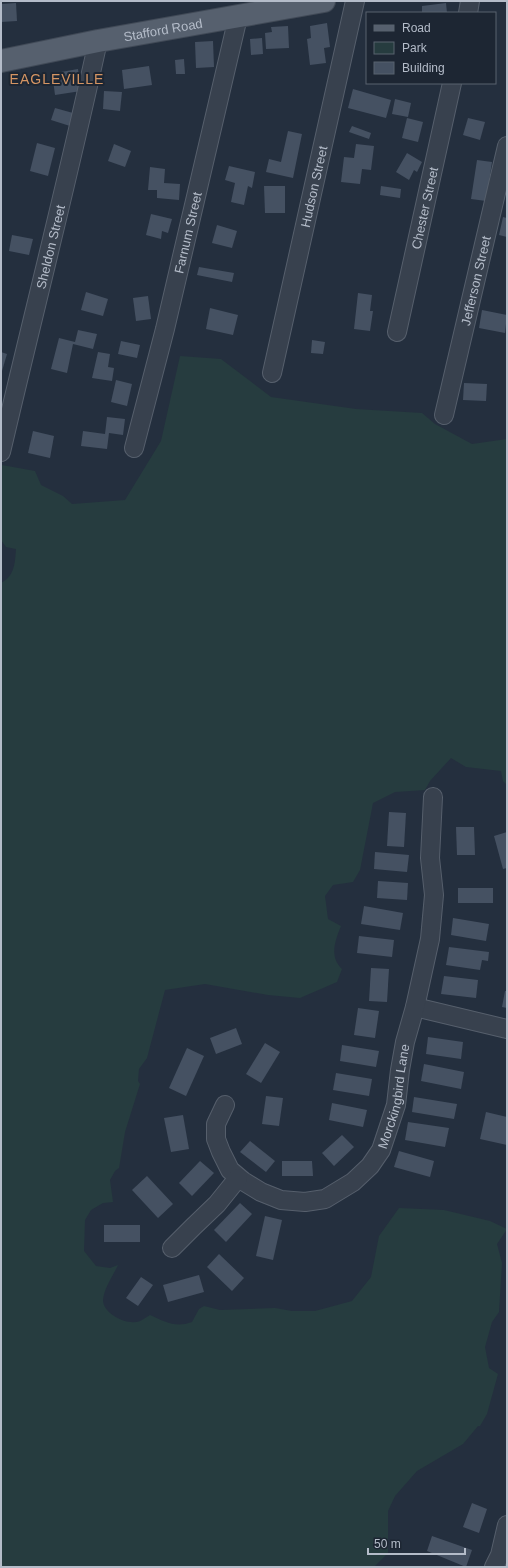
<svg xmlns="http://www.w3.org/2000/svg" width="508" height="1568" font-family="Arial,sans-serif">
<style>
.green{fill:#263c3f}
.building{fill:#455162}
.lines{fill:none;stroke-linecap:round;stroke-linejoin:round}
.minor-casing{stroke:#565f6c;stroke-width:20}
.major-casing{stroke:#414a57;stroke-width:24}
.minor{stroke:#38414e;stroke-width:18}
.major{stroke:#56606e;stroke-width:22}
.labels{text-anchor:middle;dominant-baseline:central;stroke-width:4;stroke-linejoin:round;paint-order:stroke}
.street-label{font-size:13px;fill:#b4bcc9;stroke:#1d2633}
.neighbourhood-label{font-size:14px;letter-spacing:1px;fill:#d59563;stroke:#1d2633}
</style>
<rect width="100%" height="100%" fill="#242f3e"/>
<path class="green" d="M180 356 221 359 271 397 356 409 422 413 435 424 472 444 507 439V785L503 781 501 771 466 767 451 758 430 781 425 790 395 792 373 803 360 870 353 882 333 885 325 896 328 919 341 926C335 941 329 957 342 969L337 982 300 998 268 995 205 984 165 990 147 1058 139 1069 138 1081 140 1084 125 1132 119 1168 115 1171 110 1180 113 1202 103 1203 91 1210 85 1220 84 1251 96 1266 110 1268 118 1265C113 1276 104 1288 103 1300 103 1313 124 1324 136 1322 141 1322 146 1317 150 1315 165 1322 176 1328 192 1322L199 1309 204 1306 220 1310 275 1308 292 1311H315L352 1301 371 1277 379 1236 399 1208 444 1210 490 1221 507 1229 497 1244 502 1263 499 1312 492 1322 485 1347 489 1368 498 1374 487 1414 480 1426H478L463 1444 417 1471 395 1496 388 1511V1553L374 1567H1V583C15 576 15 562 16 549L6 547 1 540V468L2 465 35 471 41 485 63 496 72 504 125 500 161 441Z"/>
<g class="building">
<polygon points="16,3 17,21 1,22 1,4"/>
<polygon points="446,3 447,13 422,13 422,6"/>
<polygon points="327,23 330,47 324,48 326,63 310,65 307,39 311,38 310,26"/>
<polygon points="288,26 289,48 266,49 265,33 272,32 271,27"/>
<polygon points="262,38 263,54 251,55 250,39"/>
<polygon points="213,41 214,67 196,68 195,42"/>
<polygon points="184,59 185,74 176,74 175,60"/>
<polygon points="149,66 152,85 124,89 122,70"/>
<polygon points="78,69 81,91 55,95 53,80 63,78 61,72"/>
<polygon points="353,89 391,100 386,118 348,108"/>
<polygon points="104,91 122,92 120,111 103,109"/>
<polygon points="395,99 411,103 408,117 392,114"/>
<polygon points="55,108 73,113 70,126 51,120"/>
<polygon points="407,118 423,122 418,142 402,138"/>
<polygon points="468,118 485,122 480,140 463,135"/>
<polygon points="352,126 371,133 369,139 349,132"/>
<polygon points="288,131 302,134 293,178 266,172 269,159 281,162"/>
<polygon points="37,143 55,148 48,176 30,171"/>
<polygon points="114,144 131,151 125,167 108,161"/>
<polygon points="356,144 374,146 371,170 362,169 360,184 341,182 344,157 354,158"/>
<polygon points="407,153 422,162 417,172 414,170 409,180 396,172"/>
<polygon points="477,160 492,162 486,201 471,199"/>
<polygon points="229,166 255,172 252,188 248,186 244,205 231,202 235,183 225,180"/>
<polygon points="150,167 165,169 164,183 180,184 179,200 157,198 157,190 148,190"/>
<polygon points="264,186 285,186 285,213 265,213"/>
<polygon points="381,186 401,189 400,198 380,195"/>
<polygon points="151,214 172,219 168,233 162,231 161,239 146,235"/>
<polygon points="503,217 507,218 507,237 499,235"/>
<polygon points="217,225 237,231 232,248 212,243"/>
<polygon points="12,235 33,239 29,255 9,251"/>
<polygon points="199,267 234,273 232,282 197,275"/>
<polygon points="86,292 108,299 103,316 81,310"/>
<polygon points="358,293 372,295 370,311 373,311 370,331 354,329"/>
<polygon points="148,296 151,319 136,321 133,298"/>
<polygon points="210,308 238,315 233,335 206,329"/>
<polygon points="482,310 507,315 505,333 479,328"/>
<polygon points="78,330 97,334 93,349 73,344 67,373 51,369 59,338 75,342"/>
<polygon points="312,340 325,342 323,354 311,353"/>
<polygon points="121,341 140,345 137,358 118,354"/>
<polygon points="1,352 7,354 2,371 1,371"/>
<polygon points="98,352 110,354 108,367 114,368 112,381 92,378"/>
<polygon points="116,380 132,384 127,406 111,402"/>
<polygon points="464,383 487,384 486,401 463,400"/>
<polygon points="107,417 125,419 123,435 109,433 107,449 81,446 83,431 105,434"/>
<polygon points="33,431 54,436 50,458 28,453"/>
<polygon points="389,812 406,813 404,847 387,846"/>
<polygon points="456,827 474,827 475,855 457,855"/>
<polygon points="507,832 507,868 503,869 494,836"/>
<polygon points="375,852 409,855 407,872 374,869"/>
<polygon points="378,881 408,883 407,900 377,898"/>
<rect x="458" y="888" width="35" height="15"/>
<polygon points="364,906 403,913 400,930 361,924"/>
<polygon points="453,918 489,924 486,941 451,935"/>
<polygon points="359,936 394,940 392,957 357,953"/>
<polygon points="449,947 489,952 488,961 482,960 480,970 446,965"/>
<polygon points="371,968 389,969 387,1002 369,1001"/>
<polygon points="444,976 478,980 476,998 441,994"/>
<polygon points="505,991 507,991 507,1008 502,1007"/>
<polygon points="358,1008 379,1011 375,1038 354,1035"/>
<polygon points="236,1028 242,1044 216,1054 210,1038"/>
<polygon points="428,1037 463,1042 461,1059 426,1054"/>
<polygon points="265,1043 280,1052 261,1083 246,1074"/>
<polygon points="342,1045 379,1051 376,1067 340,1061"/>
<polygon points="187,1048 204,1056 186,1096 169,1088"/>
<polygon points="424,1064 464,1072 461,1089 421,1081"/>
<polygon points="336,1073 372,1079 369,1096 333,1090"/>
<polygon points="266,1096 283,1098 279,1126 262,1124"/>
<polygon points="414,1097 457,1104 454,1119 412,1112"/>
<polygon points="332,1103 367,1110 363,1127 329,1120"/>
<polygon points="486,1112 507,1117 507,1145 480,1139"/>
<polygon points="183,1115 189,1149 171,1152 164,1118"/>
<polygon points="408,1122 449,1128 445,1147 405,1140"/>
<polygon points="342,1135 354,1147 334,1166 322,1153"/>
<polygon points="250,1141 275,1161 266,1172 240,1152"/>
<polygon points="399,1151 434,1161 430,1177 394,1167"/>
<polygon points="200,1161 214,1173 192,1196 179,1183"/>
<polygon points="282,1161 312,1161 313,1176 282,1176"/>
<polygon points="147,1176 173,1204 158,1218 132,1190"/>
<polygon points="240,1203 252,1214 226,1242 214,1230"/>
<polygon points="265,1216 282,1220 273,1260 256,1256"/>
<rect x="104" y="1225" width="36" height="17"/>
<polygon points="219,1254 244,1278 232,1291 207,1267"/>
<polygon points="199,1275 204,1292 168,1302 163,1285"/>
<polygon points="141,1277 153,1285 138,1306 126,1298"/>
<polygon points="472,1503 487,1509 479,1533 463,1527"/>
<polygon points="432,1536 472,1550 466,1567 427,1551"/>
</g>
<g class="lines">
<defs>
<g id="minor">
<polyline points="468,13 470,1"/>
<path id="s1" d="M397 332 452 83"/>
<path id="s2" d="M272 373 355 1"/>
<path id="s3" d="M444 415 507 146"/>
<path id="s4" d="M134 448 165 329 238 17"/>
<path id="s5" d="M1 452C33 315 68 179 98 41"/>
<polyline points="415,1007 507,1029"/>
<path id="s6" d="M225 1105 216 1124V1139L221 1152 230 1170 243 1181 261 1192 281 1200 305 1202 325 1199 353 1182 370 1166 381 1150 396 1105 400 1070 405 1042 415 1007 430 939 434 895 430 858 433 797"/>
<polyline points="172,1248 193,1227 217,1204 238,1178"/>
<polyline points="494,1567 500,1555 507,1525"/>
</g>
<g id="major">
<path id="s7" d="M1 61 98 41 324 1"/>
</g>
</defs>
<use href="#minor" class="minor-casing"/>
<use href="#major" class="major-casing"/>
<use href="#minor" class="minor"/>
<use href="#major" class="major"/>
</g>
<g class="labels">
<g class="street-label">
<text stroke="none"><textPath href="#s7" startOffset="165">Stafford Road</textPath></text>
<text stroke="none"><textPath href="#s2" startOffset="191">Hudson Street</textPath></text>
<text stroke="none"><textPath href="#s1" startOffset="127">Chester Street</textPath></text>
<text stroke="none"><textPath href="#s4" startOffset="222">Farnum Street</textPath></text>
<text stroke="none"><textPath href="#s5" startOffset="211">Sheldon Street</textPath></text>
<text stroke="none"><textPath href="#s3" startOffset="138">Jefferson Street</textPath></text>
<text stroke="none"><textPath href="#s6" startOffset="305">Morckingbird Lane</textPath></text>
</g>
<g class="neighbourhood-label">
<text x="57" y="79">EAGLEVILLE</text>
</g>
</g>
<rect width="508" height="1568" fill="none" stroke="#b4bcc9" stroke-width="4"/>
<rect x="366" y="12" width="130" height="72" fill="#1d2633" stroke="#59626f"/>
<rect x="374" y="25" width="20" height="6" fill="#56606e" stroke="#59626f"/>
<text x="402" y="32" font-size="12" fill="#b4bcc9">Road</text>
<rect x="374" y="42" width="20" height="12" fill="#263c3f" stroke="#59626f"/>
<text x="402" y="52" font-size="12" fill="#b4bcc9">Park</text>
<rect x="374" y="62" width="20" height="12" fill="#455162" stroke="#59626f"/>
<text x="402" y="72" font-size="12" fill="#b4bcc9">Building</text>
<path d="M368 1548v6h97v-6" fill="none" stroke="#b4bcc9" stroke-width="2"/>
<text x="374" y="1548" font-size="12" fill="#b4bcc9" stroke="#1d2633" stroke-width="3" paint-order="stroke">50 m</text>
</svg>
